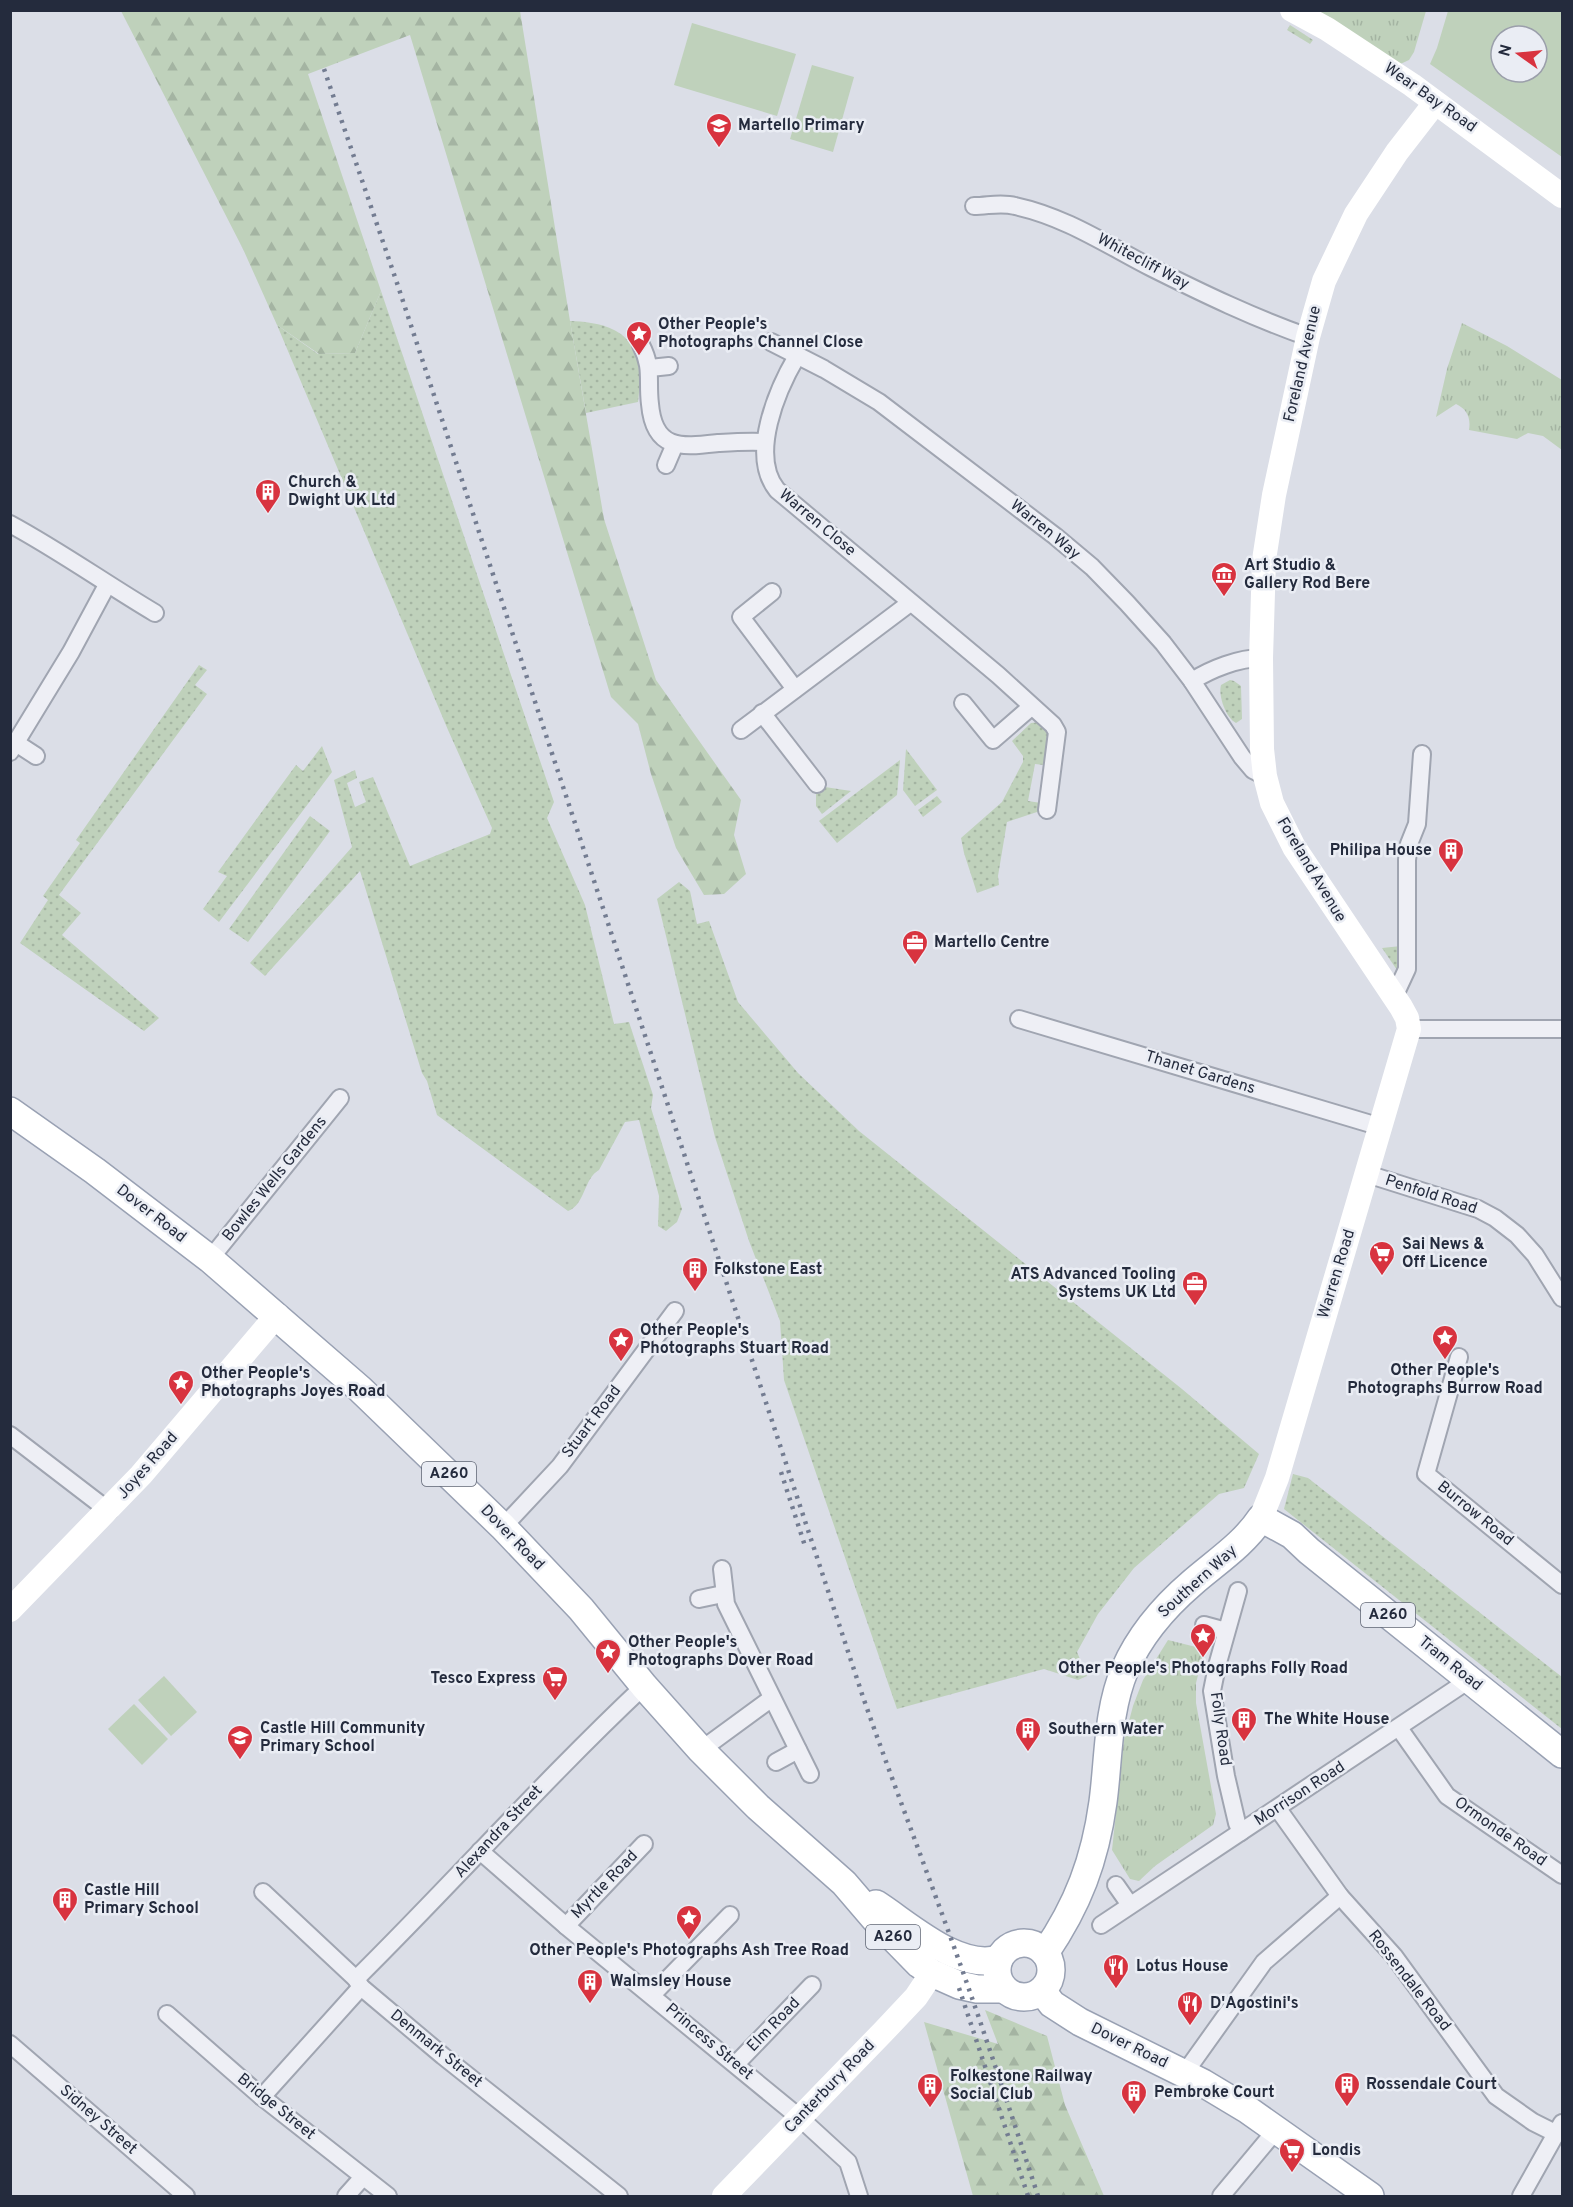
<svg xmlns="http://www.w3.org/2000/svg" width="1573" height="2207" font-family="Overpass,sans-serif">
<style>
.grass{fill:url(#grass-dots)}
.forest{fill:url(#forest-firs)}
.park{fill:url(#park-tufts)}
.garden{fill:#bfd1bb;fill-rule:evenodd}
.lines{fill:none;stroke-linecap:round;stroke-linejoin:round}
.street-casing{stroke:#a0a5b1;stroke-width:20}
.primary-casing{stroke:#99a1b3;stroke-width:30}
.street{stroke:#eeeff5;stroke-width:16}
.secondary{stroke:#fff;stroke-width:24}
.primary{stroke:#fff;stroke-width:27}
.rail{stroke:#737c91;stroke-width:4.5;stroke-dasharray:3 6;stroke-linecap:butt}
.labels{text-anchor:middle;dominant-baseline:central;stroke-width:5;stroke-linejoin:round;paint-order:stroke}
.shield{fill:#eaedf4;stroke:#5f6574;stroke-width:1.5}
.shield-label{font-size:15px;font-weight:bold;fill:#242b3d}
.street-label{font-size:16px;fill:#242b3d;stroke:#eaedf4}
.poi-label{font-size:16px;font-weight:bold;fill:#242b3d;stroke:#eaedf4;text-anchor:start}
</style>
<defs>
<pattern id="grass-dots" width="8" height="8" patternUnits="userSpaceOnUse" patternTransform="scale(1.5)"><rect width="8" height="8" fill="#bfd1bb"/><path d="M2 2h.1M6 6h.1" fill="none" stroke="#a4b4a2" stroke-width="1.8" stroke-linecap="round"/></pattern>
<pattern id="forest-firs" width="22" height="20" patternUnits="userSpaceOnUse" patternTransform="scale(1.5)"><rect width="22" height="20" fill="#bfd1bb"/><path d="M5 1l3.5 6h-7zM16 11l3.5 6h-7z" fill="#a4b4a2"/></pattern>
<pattern id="park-tufts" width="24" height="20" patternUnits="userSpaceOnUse" patternTransform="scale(1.5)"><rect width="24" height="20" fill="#bfd1bb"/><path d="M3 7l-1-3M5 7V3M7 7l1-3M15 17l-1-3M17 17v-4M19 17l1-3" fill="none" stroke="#a4b4a2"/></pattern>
</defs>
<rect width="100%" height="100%" fill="#dbdee7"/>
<g class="grass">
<polygon points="1290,25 1313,40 1310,44 1287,30"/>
<path d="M381 291 554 802 547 818 585 905 614 1024 629 1022 653 1095 651 1108 682 1209 677 1222 666 1231 658 1226 659 1196 639 1120 625 1122 599 1170C584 1178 585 1205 568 1211L437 1115 427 1081 422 1073 360 871 265 976 250 963 352 847 334 780 355 770 357 778 347 783 355 807 366 802 359 782 373 777 410 866 490 834 492 828 448 730 277 325 318 354 355 353Z"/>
<path d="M570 321C627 323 645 345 638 402L586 413Z"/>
<polygon points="199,665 207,670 195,685 207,694 59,895 81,913 62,935 159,1018 144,1031 20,943 48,900 43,896 80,843 76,840"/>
<path d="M1230 680 1234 681 1241 686 1242 719 1236 723C1226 718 1218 696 1221 685Z"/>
<polygon points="1041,722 1049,726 1049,746 1044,765 1035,764 1028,801 1041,803 1040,811 1007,822 998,876 999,885 977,893 964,853 961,838 1002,802 1023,762 1023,756 1012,741 1031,723"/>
<polygon points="322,746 332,772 219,922 203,909 227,876 218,872 296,765 303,771"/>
<polygon points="906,749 937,790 915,806 903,790"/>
<polygon points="900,760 897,795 837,843 819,821"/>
<polygon points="825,787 851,791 822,814 816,806 816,794"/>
<polygon points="937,796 942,802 923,817 918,810"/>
<polygon points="310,816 330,831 248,942 229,929"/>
<polygon points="679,882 690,891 697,924 709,921 738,1002 798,1073 859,1131 1182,1389 1259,1454 1244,1488 1219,1494 1134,1568 1098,1614 1077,1652 1087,1676 1078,1680 1044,1669 897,1709 784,1380 780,1321 749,1241 715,1137 657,899"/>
<polygon points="1401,946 1399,969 1397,970 1382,948"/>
<polygon points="1293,1474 1308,1478 1562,1677 1562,1729 1284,1509"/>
</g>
<g class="forest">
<polygon points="121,11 520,11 570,321 604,519 656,680 741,800 734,835 746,874 724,894 704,895 676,848 651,774 638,724 611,697 410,35 308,74 381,291 355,353 319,354 277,325 243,249"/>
<polygon points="985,2010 1047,2036 1065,2105 1104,2196 973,2196 924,2022 998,2044"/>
</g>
<g class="park">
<polygon points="1306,11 1426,11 1414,52 1409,60 1396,66"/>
<path d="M1462 323 1507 346 1562 380V450L1543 436 1528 433 1517 439 1469 430C1471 418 1467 409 1456 404L1436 417 1447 369Z"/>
<polygon points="1168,1640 1200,1648 1204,1652 1196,1683 1196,1703 1216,1814 1213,1825 1155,1866 1139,1881 1130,1879 1112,1850 1124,1740 1133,1706 1143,1680"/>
</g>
<g class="garden">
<path d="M1448 11H1562V157L1430 64 1437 48ZM1501 36H1537V72H1501Z"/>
<polygon points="692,23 796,54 777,116 674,85"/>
<polygon points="812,65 854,77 833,152 790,139"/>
<polygon points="164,1676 197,1712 171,1736 138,1700"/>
<polygon points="134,1704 168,1739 142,1765 108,1729"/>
</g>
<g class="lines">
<defs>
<g id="street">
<path d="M974 206C988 206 1001 202 1015 206 1066 217 1107 245 1152 268 1204 294 1254 318 1308 337"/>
<polyline points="771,342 824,369 879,402 1055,536 1092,567 1127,603 1163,643 1192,681 1242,757 1253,770 1265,776"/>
<path d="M641 345C653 368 647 380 650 404 654 451 682 447 718 443 734 442 749 441 765 442"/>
<path d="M797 356C777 390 749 455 777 490L998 675 1053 725 1057 732 1047 810"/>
<polyline points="650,368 669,366"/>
<polyline points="666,465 675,444"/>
<path d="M10 524C60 551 106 584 155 613"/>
<polyline points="772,592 741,617 795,689"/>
<path d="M1192 681C1211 669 1239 658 1261 658"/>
<polyline points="963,703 993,740 1031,707"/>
<polyline points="762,713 817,784"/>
<polyline points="741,730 910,603"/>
<polyline points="16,743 36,756"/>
<polyline points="10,752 71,652 107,585"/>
<polyline points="1394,997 1407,969 1407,860 1409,844 1417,824 1422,754"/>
<polyline points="1019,1019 1381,1127"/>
<polyline points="1409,1029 1562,1029"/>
<polyline points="1367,1174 1478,1209 1495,1218 1517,1235 1535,1255 1562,1298"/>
<polyline points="210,1259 340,1098"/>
<polyline points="1459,1357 1426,1474 1562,1585"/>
<polyline points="10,1435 109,1511"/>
<polyline points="503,1527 560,1466 675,1311"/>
<polyline points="722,1569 726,1604 810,1774"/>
<polyline points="1238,1591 1217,1666 1212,1691 1226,1776 1237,1823 1241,1832"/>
<polyline points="699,1599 723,1594"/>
<polyline points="1204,1625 1226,1631"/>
<polyline points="1399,1728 1447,1796 1562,1875"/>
<polyline points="701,1750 772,1698"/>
<polyline points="776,1762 798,1750"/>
<polyline points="1278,1809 1340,1896 1394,1956 1496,2096 1533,2122 1557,2134"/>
<polyline points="480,1851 566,1926 800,2118 848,2162 859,2196"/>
<polyline points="1116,1885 1130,1905"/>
<polyline points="263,1892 356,1979 361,1987 443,2056 619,2196"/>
<polyline points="1101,1925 1460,1686 1468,1679"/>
<polyline points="566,1926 644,1844"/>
<path d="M356 1979C453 1883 544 1780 644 1686"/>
<polyline points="652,1995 730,1915"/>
<polyline points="167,2014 262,2097 388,2196"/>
<polyline points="10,2044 186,2196"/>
<polyline points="736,2064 812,1985"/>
<polyline points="1184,2074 1264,1962 1340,1896"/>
<polyline points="262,2097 361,1987"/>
<polyline points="346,2196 363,2177"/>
<polyline points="1221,2196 1277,2129"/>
<polyline points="1521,2196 1562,2123"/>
</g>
<g id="primary">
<polyline points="10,1111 95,1171 210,1259 360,1389 503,1527 581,1609 644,1686 701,1750 758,1807 844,1883 874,1918 919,1964 932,1973 959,1985 977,1989 1004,1989"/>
<path d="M876 1904C909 1925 958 1971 999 1959"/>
<circle cx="1024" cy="1970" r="27"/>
<path d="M1045 1953C1078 1905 1095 1860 1103 1802 1109 1757 1107 1712 1125 1669 1140 1635 1164 1607 1192 1583 1216 1562 1243 1545 1261 1518L1292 1535 1309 1551 1562 1754"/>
<polyline points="1042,1991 1052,2004 1080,2022 1203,2083 1248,2110 1370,2196"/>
</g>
</defs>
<use href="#street" class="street-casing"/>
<use href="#primary" class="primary-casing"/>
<use href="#street" class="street"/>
<g class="secondary">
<polyline points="1292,10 1327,29 1412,85 1562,196"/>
<polyline points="1261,1518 1277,1478 1409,1029 1407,1018 1401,1007 1294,847 1272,803 1265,776 1262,749 1261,658 1264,560 1274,495 1308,337 1324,281 1356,214 1397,152 1435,103"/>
<polyline points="10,1610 141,1475 277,1315"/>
<polyline points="724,2196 883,2032 916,1997 932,1973"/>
</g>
<use href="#primary" class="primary"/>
<g class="rail">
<path d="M324 69 396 280 863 1697C887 1766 913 1834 938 1903 974 2000 1006 2098 1038 2196"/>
<polyline points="781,1472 805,1546"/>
<polyline points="959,1988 1028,2196"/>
</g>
</g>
<defs>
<symbol id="school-pin" viewBox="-11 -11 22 30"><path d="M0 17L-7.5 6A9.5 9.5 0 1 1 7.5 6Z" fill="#d8333f" stroke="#eaedf4"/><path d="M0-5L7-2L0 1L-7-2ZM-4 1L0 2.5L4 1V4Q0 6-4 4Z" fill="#fff"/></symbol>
<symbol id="sight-pin" viewBox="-11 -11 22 30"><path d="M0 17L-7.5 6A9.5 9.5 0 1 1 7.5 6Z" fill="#d8333f" stroke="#eaedf4"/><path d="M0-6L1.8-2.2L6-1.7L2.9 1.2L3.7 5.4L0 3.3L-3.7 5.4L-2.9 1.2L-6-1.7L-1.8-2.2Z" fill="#fff"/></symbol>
<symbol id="building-pin" viewBox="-11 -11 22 30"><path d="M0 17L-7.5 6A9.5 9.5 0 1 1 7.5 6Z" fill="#d8333f" stroke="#eaedf4"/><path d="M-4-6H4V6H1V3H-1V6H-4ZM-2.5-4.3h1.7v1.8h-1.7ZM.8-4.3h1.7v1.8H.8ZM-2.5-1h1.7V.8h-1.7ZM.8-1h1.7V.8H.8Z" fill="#fff"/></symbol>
<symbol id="museum-pin" viewBox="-11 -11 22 30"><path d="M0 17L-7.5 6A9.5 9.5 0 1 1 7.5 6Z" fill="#d8333f" stroke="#eaedf4"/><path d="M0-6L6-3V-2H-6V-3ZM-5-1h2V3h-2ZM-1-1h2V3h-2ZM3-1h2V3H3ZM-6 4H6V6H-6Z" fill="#fff"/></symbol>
<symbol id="office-pin" viewBox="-11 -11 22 30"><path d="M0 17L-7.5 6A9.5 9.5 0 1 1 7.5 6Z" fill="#d8333f" stroke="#eaedf4"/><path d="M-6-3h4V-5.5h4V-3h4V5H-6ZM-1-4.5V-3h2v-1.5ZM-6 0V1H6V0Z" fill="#fff"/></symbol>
<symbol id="supermarket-pin" viewBox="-11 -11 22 30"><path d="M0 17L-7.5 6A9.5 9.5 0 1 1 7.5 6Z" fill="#d8333f" stroke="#eaedf4"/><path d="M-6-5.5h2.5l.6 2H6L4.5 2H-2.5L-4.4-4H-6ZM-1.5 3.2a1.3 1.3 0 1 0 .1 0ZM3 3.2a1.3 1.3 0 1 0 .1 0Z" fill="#fff"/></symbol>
<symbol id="restaurant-pin" viewBox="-11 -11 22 30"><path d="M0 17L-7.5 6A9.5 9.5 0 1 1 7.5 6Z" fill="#d8333f" stroke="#eaedf4"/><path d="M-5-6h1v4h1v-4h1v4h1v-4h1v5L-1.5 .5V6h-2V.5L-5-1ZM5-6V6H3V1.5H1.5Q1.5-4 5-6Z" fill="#fff"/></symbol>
</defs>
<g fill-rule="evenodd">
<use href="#school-pin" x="704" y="111" width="30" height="40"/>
<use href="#sight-pin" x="624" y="319" width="30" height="40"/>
<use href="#building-pin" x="253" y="477" width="30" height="40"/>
<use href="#museum-pin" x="1209" y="560" width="30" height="40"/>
<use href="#building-pin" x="1436" y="836" width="30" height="40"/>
<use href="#office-pin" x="900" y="928" width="30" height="40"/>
<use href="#supermarket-pin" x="1367" y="1239" width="30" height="40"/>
<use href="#building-pin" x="680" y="1255" width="30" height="40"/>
<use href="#office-pin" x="1180" y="1269" width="30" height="40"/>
<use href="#sight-pin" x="1430" y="1323" width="30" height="40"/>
<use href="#sight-pin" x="606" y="1325" width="30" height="40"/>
<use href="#sight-pin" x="166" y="1368" width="30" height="40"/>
<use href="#sight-pin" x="1188" y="1621" width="30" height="40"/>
<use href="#sight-pin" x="593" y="1637" width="30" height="40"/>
<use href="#supermarket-pin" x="540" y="1664" width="30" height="40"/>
<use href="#building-pin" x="1229" y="1705" width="30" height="40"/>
<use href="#building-pin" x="1013" y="1715" width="30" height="40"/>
<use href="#school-pin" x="225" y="1723" width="30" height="40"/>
<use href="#building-pin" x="50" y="1885" width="30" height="40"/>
<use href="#sight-pin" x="674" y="1903" width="30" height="40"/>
<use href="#restaurant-pin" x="1101" y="1952" width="30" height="40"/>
<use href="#building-pin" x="575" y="1967" width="30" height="40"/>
<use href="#restaurant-pin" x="1175" y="1989" width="30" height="40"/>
<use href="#building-pin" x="1332" y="2070" width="30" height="40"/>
<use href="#building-pin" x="915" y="2071" width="30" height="40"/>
<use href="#building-pin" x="1119" y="2078" width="30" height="40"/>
<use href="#supermarket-pin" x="1277" y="2136" width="30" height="40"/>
</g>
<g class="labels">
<g class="shield">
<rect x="422" y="1462" width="54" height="24" rx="4.5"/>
<rect x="1361" y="1603" width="54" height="24" rx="4.5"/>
<rect x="866" y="1925" width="54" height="24" rx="4.5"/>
</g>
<g class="shield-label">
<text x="449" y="1474">A260</text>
<text x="1388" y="1615">A260</text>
<text x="893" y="1937">A260</text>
</g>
<g class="street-label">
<text transform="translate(1430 98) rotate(35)">Wear Bay Road</text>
<text transform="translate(1143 262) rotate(28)">Whitecliff Way</text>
<text transform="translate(1303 364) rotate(-77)">Foreland Avenue</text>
<text transform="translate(817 523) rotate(40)">Warren Close</text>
<text transform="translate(1045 530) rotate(39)">Warren Way</text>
<text transform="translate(1311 870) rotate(59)">Foreland Avenue</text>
<text transform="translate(1200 1073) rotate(17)">Thanet Gardens</text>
<text transform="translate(275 1179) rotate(-51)">Bowles Wells Gardens</text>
<text transform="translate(1431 1195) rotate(18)">Penfold Road</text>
<text transform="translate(151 1214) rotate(38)">Dover Road</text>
<text transform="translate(1337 1274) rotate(-73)">Warren Road</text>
<text transform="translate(592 1422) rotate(-53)">Stuart Road</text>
<text transform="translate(148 1466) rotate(-49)">Joyes Road</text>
<text transform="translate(1475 1514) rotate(39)">Burrow Road</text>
<text transform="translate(512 1538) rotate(46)">Dover Road</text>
<text transform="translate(1198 1582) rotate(-42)">Southern Way</text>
<text transform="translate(1450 1664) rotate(39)">Tram Road</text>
<text transform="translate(1220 1729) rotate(82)">Folly Road</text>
<text transform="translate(1300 1794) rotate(-33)">Morrison Road</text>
<text transform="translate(499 1832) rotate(-47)">Alexandra Street</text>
<text transform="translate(1500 1832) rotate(35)">Ormonde Road</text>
<text transform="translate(605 1885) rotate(-46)">Myrtle Road</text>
<text transform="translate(1409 1981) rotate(52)">Rossendale Road</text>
<text transform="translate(774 2025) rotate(-46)">Elm Road</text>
<text transform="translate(709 2042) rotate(40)">Princess Street</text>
<text transform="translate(1129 2046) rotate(26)">Dover Road</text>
<text transform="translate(436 2049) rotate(39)">Denmark Street</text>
<text transform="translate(830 2087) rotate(-46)">Canterbury Road</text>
<text transform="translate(276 2107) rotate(39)">Bridge Street</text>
<text transform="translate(98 2120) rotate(41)">Sidney Street</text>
</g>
<g class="poi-label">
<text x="738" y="126">Martello Primary</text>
<text x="658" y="325">Other People's<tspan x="658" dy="18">Photographs Channel Close</tspan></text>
<text x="288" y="483">Church &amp;<tspan x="288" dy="18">Dwight UK Ltd</tspan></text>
<text x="1244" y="566">Art Studio &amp;<tspan x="1244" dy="18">Gallery Rod Bere</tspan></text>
<text x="1432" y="851" text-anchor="end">Philipa House</text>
<text x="934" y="943">Martello Centre</text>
<text x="1402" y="1245">Sai News &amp;<tspan x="1402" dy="18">Off Licence</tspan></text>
<text x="714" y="1270">Folkstone East</text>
<text x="1176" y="1275" text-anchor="end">ATS Advanced Tooling<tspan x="1176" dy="18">Systems UK Ltd</tspan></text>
<text x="640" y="1331">Other People's<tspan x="640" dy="18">Photographs Stuart Road</tspan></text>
<text x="1445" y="1371" text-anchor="middle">Other People's<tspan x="1445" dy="18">Photographs Burrow Road</tspan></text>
<text x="201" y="1374">Other People's<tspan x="201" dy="18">Photographs Joyes Road</tspan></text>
<text x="628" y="1643">Other People's<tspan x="628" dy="18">Photographs Dover Road</tspan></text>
<text x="1203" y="1669" text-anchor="middle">Other People's Photographs Folly Road</text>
<text x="536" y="1679" text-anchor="end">Tesco Express</text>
<text x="1264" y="1720">The White House</text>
<text x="260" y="1729">Castle Hill Community<tspan x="260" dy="18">Primary School</tspan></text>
<text x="1048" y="1730">Southern Water</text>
<text x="84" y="1891">Castle Hill<tspan x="84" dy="18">Primary School</tspan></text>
<text x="689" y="1951" text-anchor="middle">Other People's Photographs Ash Tree Road</text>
<text x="1136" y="1967">Lotus House</text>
<text x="610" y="1982">Walmsley House</text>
<text x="1210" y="2004">D'Agostini's</text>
<text x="950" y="2077">Folkestone Railway<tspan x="950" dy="18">Social Club</tspan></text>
<text x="1366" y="2085">Rossendale Court</text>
<text x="1154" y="2093">Pembroke Court</text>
<text x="1312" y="2151">Londis</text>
</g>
</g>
<rect width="1573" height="2207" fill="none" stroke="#242b3d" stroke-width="24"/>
<g transform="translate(1519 54) rotate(285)"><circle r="28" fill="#eaedf4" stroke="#9b9fab" stroke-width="1.5"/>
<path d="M0-4.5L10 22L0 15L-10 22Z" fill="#d8333f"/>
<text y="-9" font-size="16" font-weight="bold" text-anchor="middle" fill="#242b3d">N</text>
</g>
</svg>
